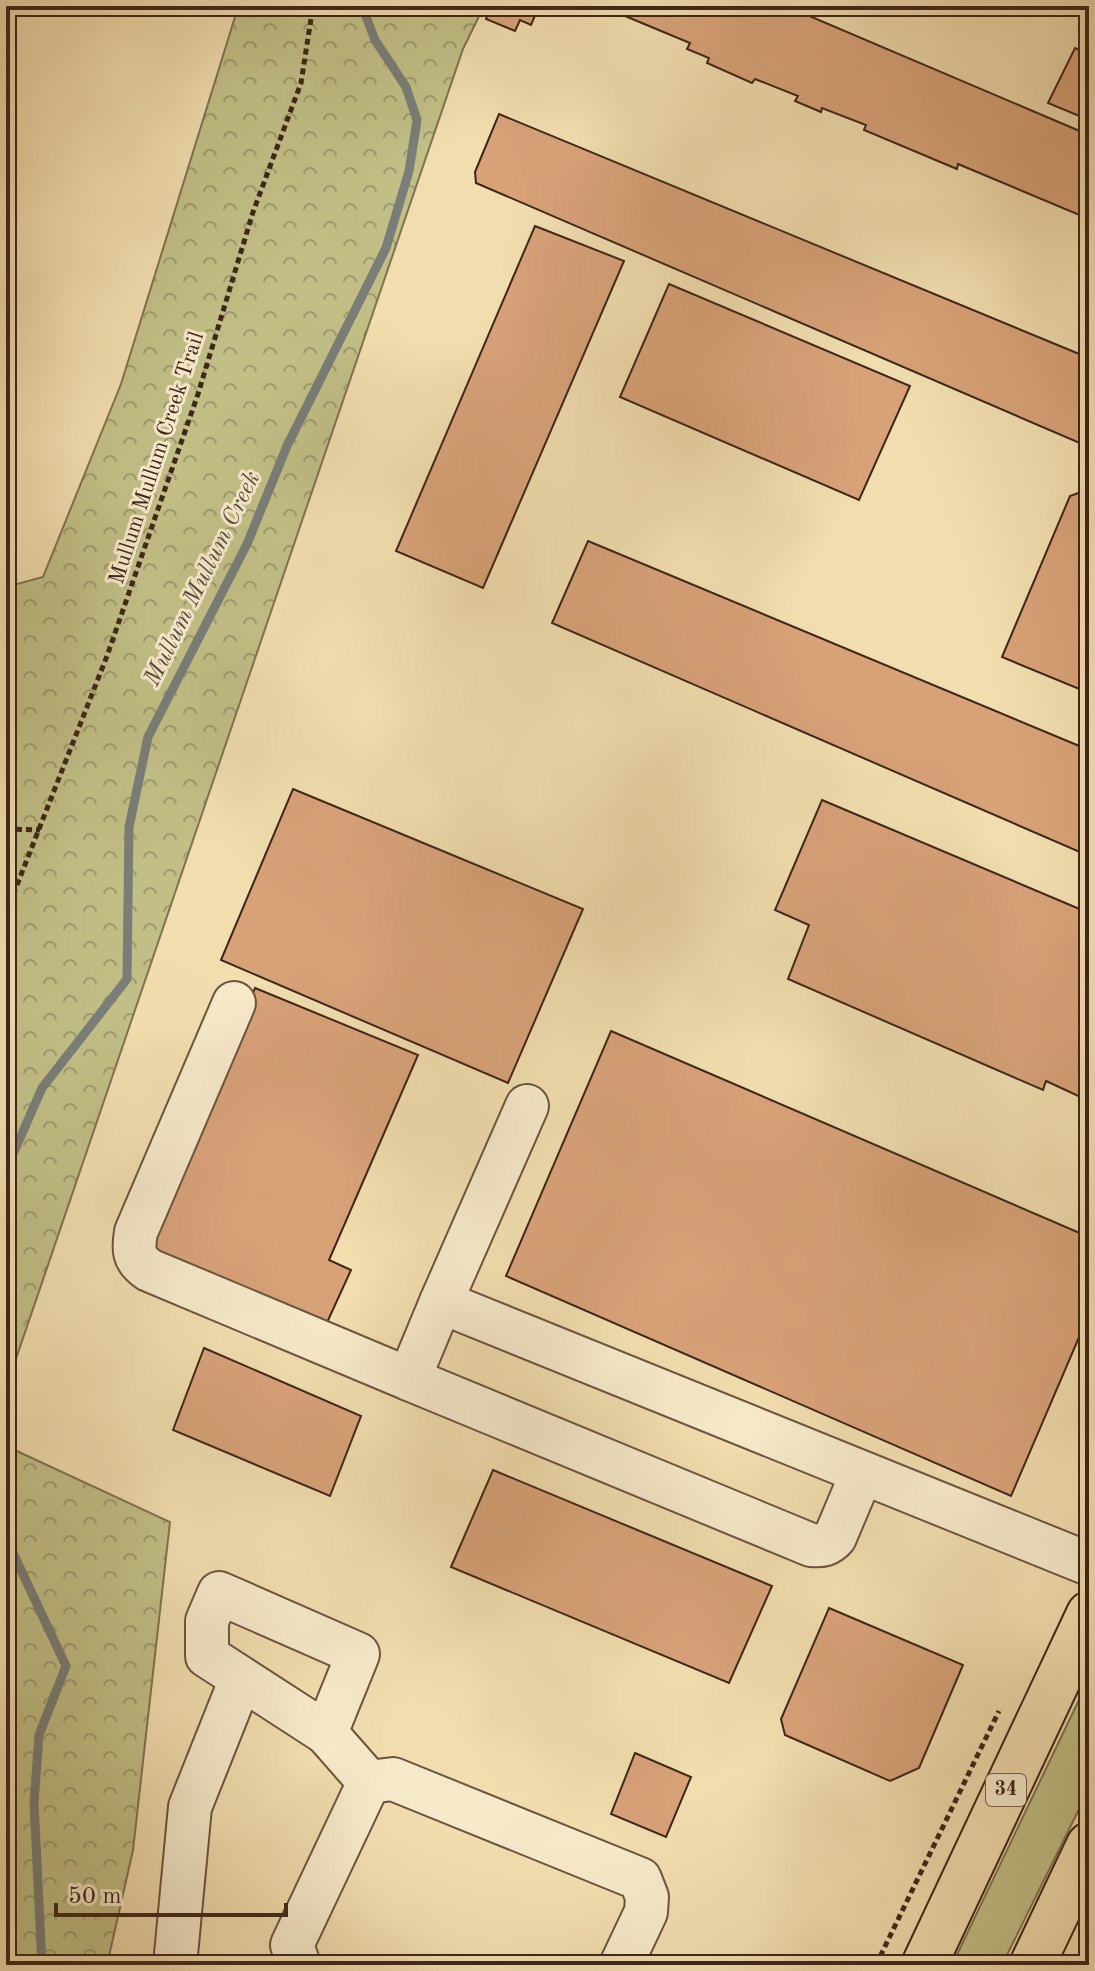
<svg xmlns="http://www.w3.org/2000/svg" width="1095" height="1971" font-family="'Old Standard TT',serif">
<style>
.green{fill:#c1bf86;stroke:#807250;stroke-width:2}
.forest{fill:url(#forest-crowns);stroke:#807250;stroke-width:2}
.lines{fill:none;stroke-linecap:round;stroke-linejoin:round}
.stream{stroke:#797e78;stroke-width:9}
.building{fill:#d8a279;stroke:#3e261a;stroke-width:2}
.minor-casing{stroke:#6b543f;stroke-width:46}
.highway-casing{stroke:#3e261a;stroke-width:48}
.path{stroke:#3e261a;stroke-width:5;stroke-dasharray:6 4;stroke-linecap:butt}
.minor{stroke:#f6e9ca;stroke-width:42}
.highway{stroke:#f1ddae;stroke-width:44}
.labels{text-anchor:middle;dominant-baseline:central;stroke-width:6;stroke-linejoin:round;paint-order:stroke}
.shield{fill:#f6e9ca;stroke:#75604f;stroke-width:2}
.shield-label{font-size:20px;font-weight:bold;fill:#3e261a}
.street-label{font-size:22px;fill:#3e261a;stroke:#f6e9ca}
.water-label{font-size:24px;font-style:italic;fill:#564b41;stroke:#f6e9ca}
</style>
<defs>
<pattern id="forest-crowns" width="20" height="18" patternUnits="userSpaceOnUse" patternTransform="scale(2)"><rect width="20" height="18" fill="#c1bf86"/><path d="M2 6a3 3 0 1 1 6 0M12 15a3 3 0 1 1 6 0" fill="none" stroke="#9e9b6d"/></pattern>
</defs>
<rect width="100%" height="100%" fill="#f1ddae"/>
<filter id="stains"><feTurbulence type="fractalNoise" baseFrequency=".0025" numOctaves="4"/><feColorMatrix values="0 0 0 0 .2 0 0 0 0 .09 0 0 0 0 .02 0 0 0 .5 -.17"/></filter>
<radialGradient id="worn" r=".72"><stop offset=".6" stop-color="#630" stop-opacity="0"/><stop offset="1" stop-color="#630" stop-opacity=".3"/></radialGradient>
<polygon class="green" points="1089,1679 1089,1789 1002,1965 952,1965"/>
<g class="forest">
<polygon points="234,6 484,6 463,49 6,1388 6,587 43,577 121,384 235,17"/>
<polygon points="6,1446 170,1522 133,1850 107,1965 6,1965"/>
</g>
<g class="lines">
<g class="stream">
<polyline points="6,1170 42,1088 127,979 129,827 148,737 247,544 287,446 386,248 409,171 417,120 406,87 375,40 362,6"/>
<polyline points="6,1538 66,1666 39,1735 34,1803 42,1965"/>
</g>
</g>
<g class="building">
<polygon points="491,6 539,6 531,25 520,20 515,31 486,19"/>
<polygon points="601,6 786,6 1089,135 1089,219 958,164 957,169 864,130 866,125 822,108 821,112 795,101 798,96 755,79 752,83 707,63 709,58 687,49 690,43"/>
<polygon points="1075,48 1089,55 1089,120 1048,103"/>
<polygon points="499,114 1089,358 1089,447 476,183 475,172"/>
<polygon points="535,226 624,261 483,588 396,551"/>
<polygon points="669,284 910,386 859,500 620,397"/>
<polygon points="1089,489 1089,693 1002,657 1070,496"/>
<polygon points="588,541 1089,750 1089,856 552,623"/>
<polygon points="293,789 583,909 508,1083 221,960"/>
<polygon points="822,800 1089,913 1089,1101 1046,1081 1043,1090 788,979 809,925 775,910"/>
<polygon points="255,988 418,1055 329,1260 351,1270 325,1327 142,1251"/>
<polygon points="611,1031 1089,1237 1089,1314 1011,1496 506,1276"/>
<polygon points="204,1348 361,1416 330,1496 173,1430"/>
<polygon points="493,1470 772,1586 729,1683 451,1567"/>
<polygon points="829,1608 963,1665 919,1768 890,1781 785,1735 781,1719"/>
<polygon points="635,1753 691,1777 666,1837 611,1814"/>
</g>
<g class="lines">
<defs>
<g id="minor">
<path d="M234 1003 136 1232C133 1250 133 1259 149 1270L409 1379"/>
<polyline points="527,1106 441,1302 1089,1564"/>
<path d="M441 1302 409 1379 811 1545C822 1546 828 1545 835 1537L862 1473"/>
<polygon points="219,1593 358,1654 326,1733 207,1656 207,1621"/>
<polyline points="326,1733 369,1782 393,1779 640,1879 647,1897 646,1912 621,1965"/>
<polyline points="175,1965 190,1807 241,1679"/>
<polyline points="299,1965 292,1945 369,1782"/>
</g>
<g id="highway">
<polyline points="924,1965 1089,1614"/>
<polyline points="1032,1965 1089,1845"/>
</g>
</defs>
<use href="#minor" class="minor-casing"/>
<use href="#highway" class="highway-casing"/>
<g class="path">
<polyline points="6,829 40,830"/>
<polyline points="6,913 107,656 198,394 253,212 301,83 313,6"/>
<polyline points="876,1965 999,1711"/>
</g>
<use href="#minor" class="minor"/>
<use href="#highway" class="highway"/>
</g>
<g class="labels">
<rect class="shield" x="986" y="1774" width="40" height="32" rx="6"/>
<g class="shield-label">
<text x="1006" y="1790">34</text>
</g>
<g class="street-label">
<text transform="translate(157 458) rotate(-72)">Mullum Mullum Creek Trail</text>
</g>
<g class="water-label">
<text transform="translate(203 579) rotate(-64)">Mullum Mullum Creek</text>
</g>
</g>
<rect width="1095" height="1971" fill="none" stroke="#f1ddae" stroke-width="32"/>
<rect x="8" y="8" width="1079" height="1955" fill="none" stroke="#3e261a" stroke-width="4"/>
<rect x="16" y="16" width="1063" height="1939" fill="none" stroke="#3e261a" stroke-width="2"/>
<path d="M56 1903v12h230v-12" fill="none" stroke="#3e261a" stroke-width="4"/>
<text x="68" y="1903" font-size="24" fill="#3e261a" stroke="#f6e9ca" stroke-width="6" paint-order="stroke">50 m</text>
<rect width="100%" height="100%" filter="url(#stains)"/>
<rect width="100%" height="100%" fill="url(#worn)"/>
</svg>
